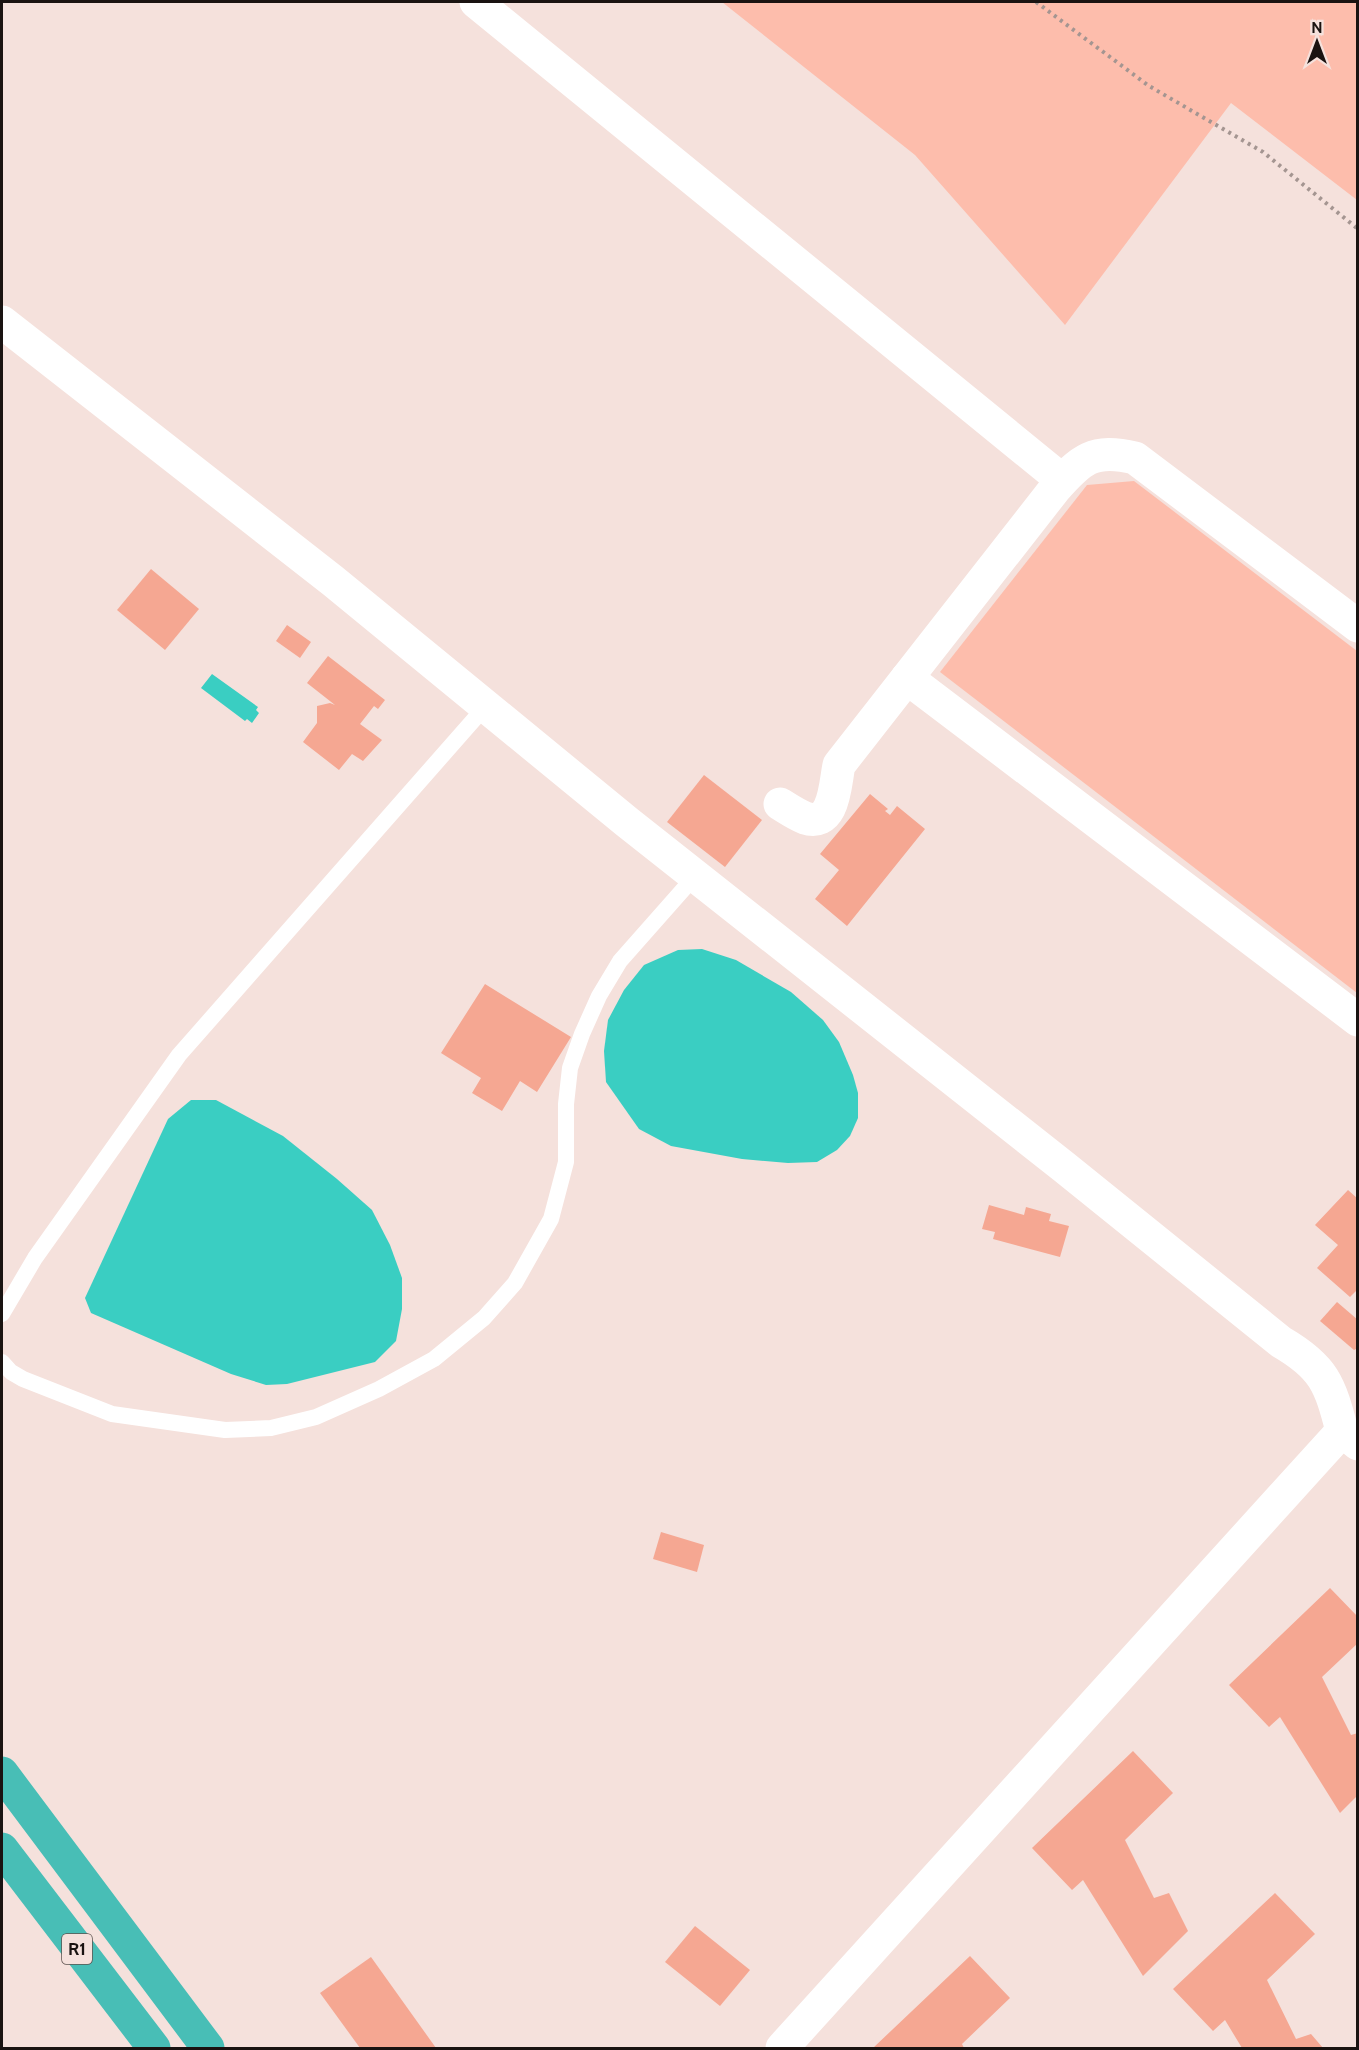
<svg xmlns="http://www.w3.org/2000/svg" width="1359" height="2050" font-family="Cabin,sans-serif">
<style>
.green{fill:#fdbdac}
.water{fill:#3acec2}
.building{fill:#f5a792}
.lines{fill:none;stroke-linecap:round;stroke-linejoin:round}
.path{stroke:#a49591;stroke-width:4;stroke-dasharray:3 4.5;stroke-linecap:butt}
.service{stroke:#fff;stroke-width:16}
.minor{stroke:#fff;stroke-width:33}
.trunk{stroke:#48beb6;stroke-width:33}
.labels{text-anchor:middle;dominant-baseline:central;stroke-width:5;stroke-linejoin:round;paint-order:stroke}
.shield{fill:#f5e1dc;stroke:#5c514e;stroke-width:1.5}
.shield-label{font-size:18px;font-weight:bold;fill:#1a1311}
</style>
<rect width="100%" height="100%" fill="#f5e1dc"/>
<g class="green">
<polygon points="722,2 1357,2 1357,200 1231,103 1065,325 915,155"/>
<polygon points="1134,481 1357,651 1357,993 940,672 1087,485"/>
</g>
<g class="water">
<polygon points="212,674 258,707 256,710 259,713 252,723 247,719 245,721 201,688"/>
<polygon points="702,949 736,960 791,992 823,1020 839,1042 853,1075 858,1093 858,1118 850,1136 837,1150 817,1162 788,1163 742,1159 671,1146 639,1129 606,1082 604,1051 608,1020 624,990 644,965 678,950"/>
<polygon points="191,1100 216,1100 283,1136 337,1179 372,1210 390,1245 402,1278 402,1309 396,1341 375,1362 287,1384 266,1385 231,1374 91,1313 85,1298 168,1119"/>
</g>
<g class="building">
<polygon points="151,569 199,609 165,650 117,610"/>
<polygon points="287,625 311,642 300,658 276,641"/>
<polygon points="328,656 385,700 378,709 374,706 360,724 382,740 363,761 352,754 339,770 303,742 317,723 317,706 330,703 335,705 307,683"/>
<polygon points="704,775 762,820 725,867 667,822"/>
<polygon points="870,794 888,809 885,811 890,815 897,806 925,829 847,926 815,899 839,870 820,854"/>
<polygon points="485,984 571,1037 537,1092 520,1081 502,1111 472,1093 481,1078 441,1053"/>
<polygon points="1348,1190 1358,1199 1358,1289 1350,1297 1317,1268 1338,1245 1315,1225"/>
<polygon points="989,1205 1024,1215 1026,1207 1051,1214 1049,1221 1069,1226 1060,1257 993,1239 995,1232 982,1229"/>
<polygon points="1337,1302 1358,1320 1358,1348 1354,1350 1320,1321"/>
<polygon points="661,1532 704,1545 697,1572 653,1559"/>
<polygon points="1330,1588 1358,1617 1358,1643 1322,1677 1351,1735 1358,1733 1358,1795 1340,1813 1280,1717 1269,1727 1229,1685"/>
<polygon points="1133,1751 1173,1793 1125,1840 1154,1898 1169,1893 1188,1931 1143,1976 1083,1880 1072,1890 1032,1848"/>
<polygon points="1275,1893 1315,1934 1267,1980 1296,2039 1311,2034 1323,2048 1242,2048 1225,2020 1213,2031 1173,1989"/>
<polygon points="695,1926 750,1970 720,2006 665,1962"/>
<polygon points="970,1956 1010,1998 962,2044 964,2048 873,2048"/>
<polygon points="371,1957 436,2048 360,2048 320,1993"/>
</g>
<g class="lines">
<polyline class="path" points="1036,2 1149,86 1263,152 1358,229"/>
<g class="service">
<polyline points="2,1314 35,1258 179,1055 485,707"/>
<polyline points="2,1362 11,1372 23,1379 112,1414 225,1430 271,1428 316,1417 379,1389 434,1359 484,1318 515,1283 551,1219 566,1162 566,1104 570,1068 582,1034 599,996 620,961 696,875"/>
</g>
<g class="minor">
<polyline points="476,2 1062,480"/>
<path d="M2 322 333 581 627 822 1064 1167 1281 1342C1324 1367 1330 1384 1342 1431"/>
<polyline points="907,678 1358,1020"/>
<path d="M780 804C788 809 797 815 805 818 835 828 835 783 839 765L1054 490C1081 459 1093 448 1135 458L1358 626"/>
<polyline points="782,2048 1342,1431 1358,1444"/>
</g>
<g class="trunk">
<polyline points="2,1773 208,2048"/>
<polyline points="2,1849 154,2048"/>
</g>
</g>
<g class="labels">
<rect class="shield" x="62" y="1934" width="30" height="30" rx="4.5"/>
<g class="shield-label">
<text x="77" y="1949">R1</text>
</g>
</g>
<rect width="1359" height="2050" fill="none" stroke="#1a1311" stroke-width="6"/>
<g transform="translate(1317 42)" stroke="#f5e1dc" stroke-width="4.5" paint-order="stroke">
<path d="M0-4.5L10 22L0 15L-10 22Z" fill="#1a1311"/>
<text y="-9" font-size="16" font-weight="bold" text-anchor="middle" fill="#1a1311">N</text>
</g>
</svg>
